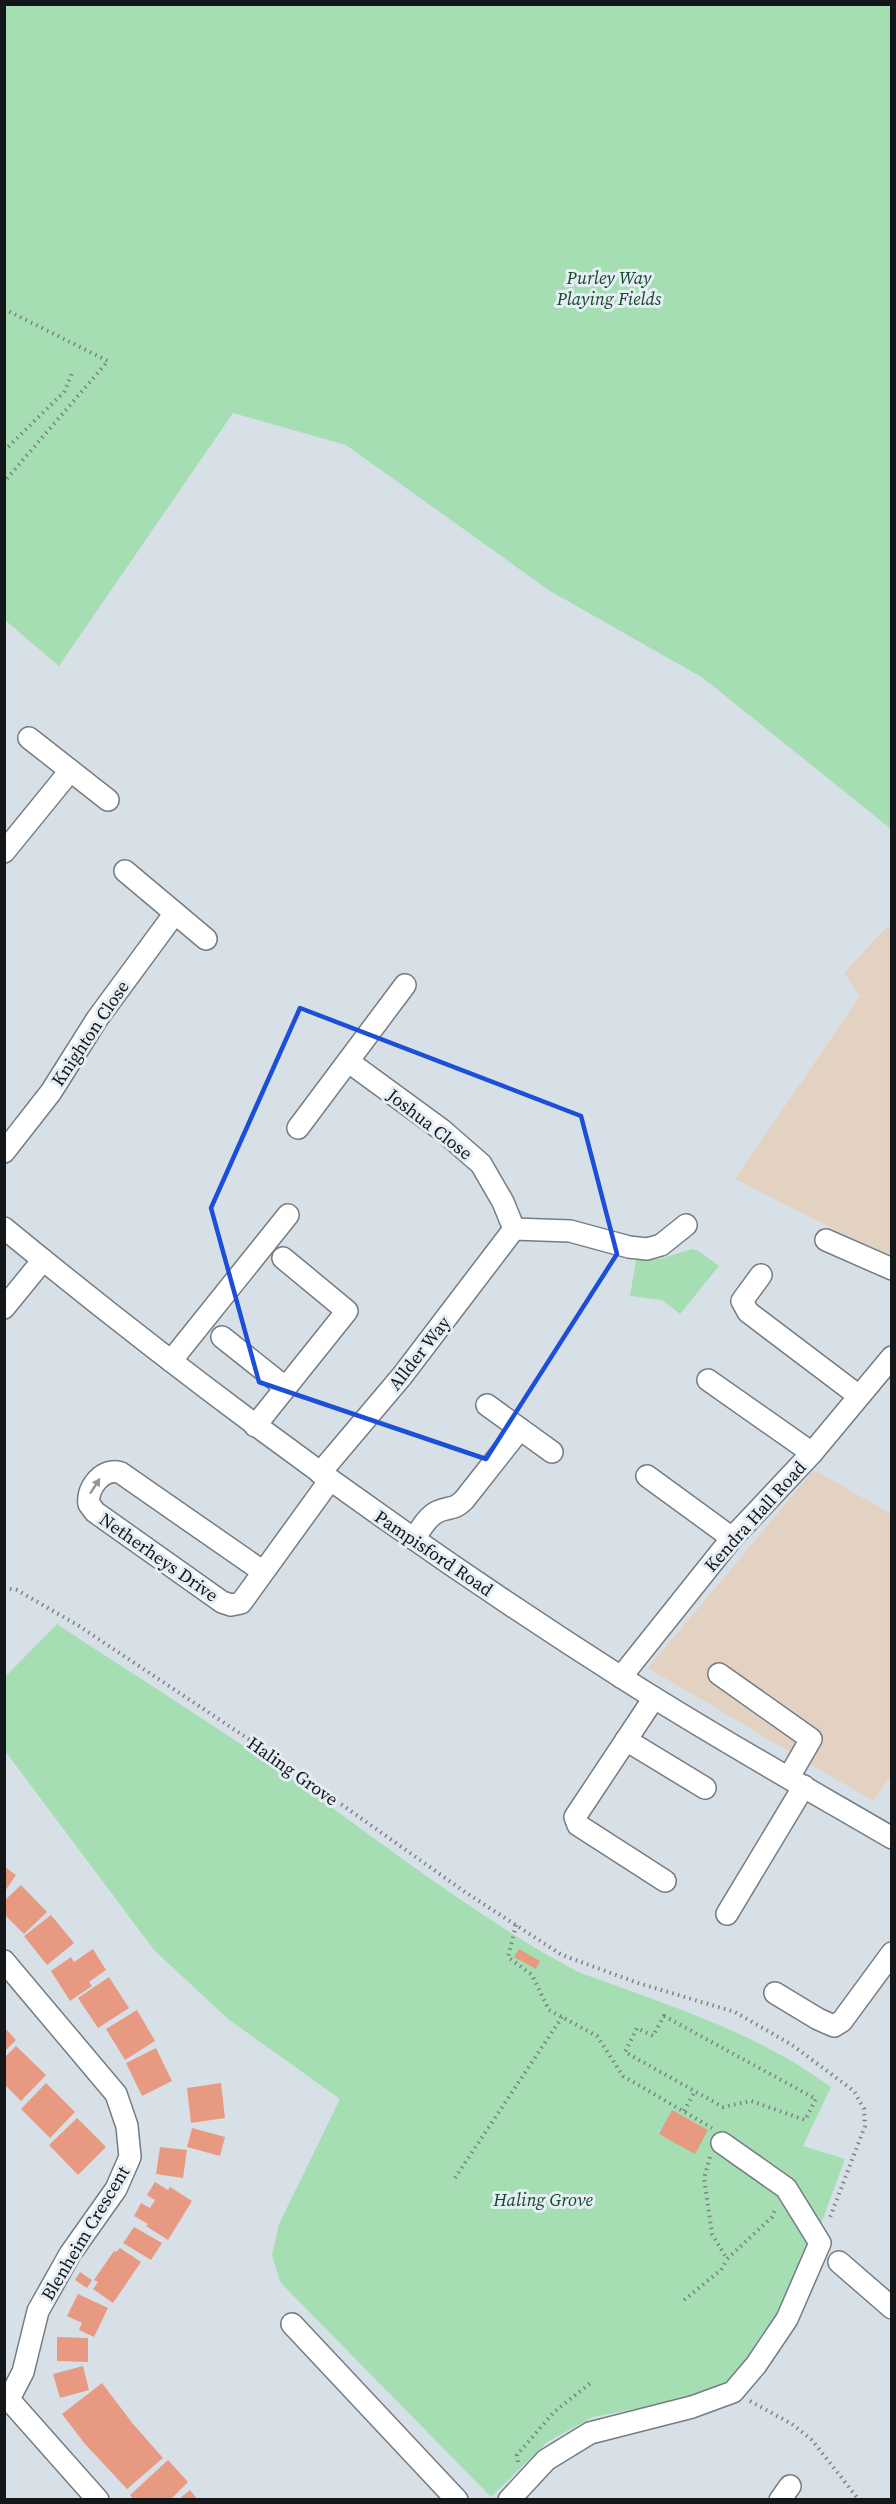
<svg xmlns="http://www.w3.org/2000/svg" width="896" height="2504" font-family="'Source Serif 4',serif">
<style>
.education{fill:#e3d2c1}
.green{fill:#a6deb3}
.building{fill:#e79a81}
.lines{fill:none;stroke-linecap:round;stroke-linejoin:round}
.minor-casing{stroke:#757c83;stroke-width:24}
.path{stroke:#7c8287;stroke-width:4;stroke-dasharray:1.5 4.5;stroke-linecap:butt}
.minor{stroke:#fff;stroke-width:21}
.oneway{fill:#959798}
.marked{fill:none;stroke:#1d4ed8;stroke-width:4.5;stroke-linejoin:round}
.labels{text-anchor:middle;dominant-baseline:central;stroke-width:6;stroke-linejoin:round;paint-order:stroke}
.park-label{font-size:18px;font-style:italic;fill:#164827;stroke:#e5eef5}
.street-label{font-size:18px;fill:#14171a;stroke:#e5eef5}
</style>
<rect width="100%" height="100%" fill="#d8e0e7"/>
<g class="education">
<polygon points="891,925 891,1258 735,1179 860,996 844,973 883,931"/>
<polygon points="814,1470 891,1514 891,1776 873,1801 648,1668"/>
</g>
<g class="green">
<polygon points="5,4 891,5 891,829 703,678 550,591 346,445 233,413 59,666 5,620"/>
<polygon points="692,1249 699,1251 719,1266 680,1314 662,1300 630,1296 636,1260 660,1259"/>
<path d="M57 1624C137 1677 218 1727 296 1782 388 1847 479 1919 578 1972 665 2004 757 2032 831 2087L803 2146 845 2159 810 2254 780 2317 731 2380 694 2398 593 2417 547 2442 491 2497 280 2282 272 2255 279 2224 340 2099 228 2019 154 1950 5 1751V1677Z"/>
</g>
<g class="building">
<polygon points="5,1867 16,1875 5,1891"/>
<polygon points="21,1885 47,1912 24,1934 4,1914 4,1901"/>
<polygon points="51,1915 74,1943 47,1965 24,1936"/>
<polygon points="93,1949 106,1970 89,1982 92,1986 70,2001 51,1971 71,1957 74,1962"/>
<polygon points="519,1949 540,1961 536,1969 514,1957"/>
<polygon points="109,1977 129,2008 98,2028 78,1998"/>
<polygon points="137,2010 155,2041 125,2060 106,2029"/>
<polygon points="5,2028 16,2040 5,2051"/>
<polygon points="16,2046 46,2075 21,2101 4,2084 4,2058"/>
<polygon points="156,2048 172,2081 142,2096 126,2063"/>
<polygon points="46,2083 75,2112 50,2138 21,2109"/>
<polygon points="221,2083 225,2118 191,2123 187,2088"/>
<polygon points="672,2110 708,2130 695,2154 659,2134"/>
<polygon points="77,2118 106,2147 78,2175 49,2145"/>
<polygon points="192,2128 225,2137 220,2156 187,2147"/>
<polygon points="160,2147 187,2150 183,2178 156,2174"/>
<polygon points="155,2182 168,2190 170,2187 192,2201 168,2240 146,2226 148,2224 134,2216 141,2203 150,2208 155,2200 147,2195"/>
<polygon points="134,2227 162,2243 151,2260 123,2243"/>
<polygon points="120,2248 141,2262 113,2303 93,2289 98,2282 94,2280 114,2251 116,2252"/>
<polygon points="80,2272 92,2280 87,2288 75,2280"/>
<polygon points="78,2294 108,2308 94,2337 79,2330 82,2323 67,2316"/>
<polygon points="57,2337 88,2338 88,2362 57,2361"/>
<polygon points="83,2366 89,2390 60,2398 53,2374"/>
<polygon points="102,2383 133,2424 163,2458 127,2489 85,2444 62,2414"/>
<polygon points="168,2460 188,2482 170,2500 134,2500 130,2495"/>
<polygon points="190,2490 198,2500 178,2500"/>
</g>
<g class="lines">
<defs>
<g id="minor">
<polyline points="29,738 108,800"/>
<polyline points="4,852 70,771"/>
<polyline points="125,871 206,939"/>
<polyline points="349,1062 442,1130 481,1164 503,1202 514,1229"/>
<polyline points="298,1128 405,985"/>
<polyline points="4,1152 51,1092 97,1019 175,913"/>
<path d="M4 1228C201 1390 406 1540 621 1677 710 1734 801 1785 892 1838"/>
<polyline points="514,1229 570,1231 629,1247 647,1249 661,1245 686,1225"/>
<polyline points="826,1240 892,1269"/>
<polyline points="761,1275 742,1301 748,1312 859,1396"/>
<polyline points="4,1308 43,1260"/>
<polyline points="222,1337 286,1388"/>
<polyline points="171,1361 288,1215"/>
<polyline points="708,1380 812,1453"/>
<polyline points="487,1405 552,1452"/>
<polyline points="255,1426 347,1311 283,1258"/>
<polyline points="320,1473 402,1376 514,1229"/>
<polyline points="647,1476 732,1538"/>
<path d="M414 1539C420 1530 427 1517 437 1512 449 1506 453 1511 464 1500L520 1429"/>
<path d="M262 1571 121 1473C104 1466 86 1488 89 1504L95 1512 222 1602 231 1605 241 1603 330 1480"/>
<polyline points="719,1674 811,1739 789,1777"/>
<polyline points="621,1677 732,1538 812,1453 892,1357"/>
<polyline points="654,1698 575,1817 578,1825 665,1881"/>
<polyline points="626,1740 705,1788"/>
<polyline points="727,1914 804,1786"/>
<polyline points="4,1961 116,2094 127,2126 130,2157 116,2189 70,2254 38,2311 23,2372 9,2399"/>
<polyline points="775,1993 818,2019 834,2026 842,2021 892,1953"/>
<polyline points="839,2262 892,2308"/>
<polyline points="292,2324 457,2500"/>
<polyline points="4,2394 98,2500"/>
<polyline points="509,2500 546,2460 590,2433 692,2407 733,2392 756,2365 787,2319 820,2243 786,2188 722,2143"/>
<polyline points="780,2500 790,2486"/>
</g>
</defs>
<use href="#minor" class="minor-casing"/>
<g class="path">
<polyline points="4,309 108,361 4,482"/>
<polyline points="4,451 64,392 73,371"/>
<polyline points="4,1588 17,1590 79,1626 262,1748 465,1892 562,1955 638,1983 735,2012 792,2045 854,2091 864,2109 865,2126 829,2220"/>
<polyline points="516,1925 508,1957 532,1975 549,2010 597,2036 623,2076 712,2128"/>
<polygon points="664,2016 816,2099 805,2120 751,2101 723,2107 625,2052 637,2028 653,2036"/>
<polyline points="684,2111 695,2091"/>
<polyline points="710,2157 704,2178 712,2234 727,2259 772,2217 776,2208"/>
<polyline points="455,2178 562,2017"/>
<polyline points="684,2300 721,2270 727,2259"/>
<polyline points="750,2401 792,2424 812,2440 859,2500"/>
<polyline points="518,2462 517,2455 554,2412 593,2381"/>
</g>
<use href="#minor" class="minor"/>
</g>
<defs><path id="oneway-solid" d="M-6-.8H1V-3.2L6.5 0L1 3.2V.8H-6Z" transform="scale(1.5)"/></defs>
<use class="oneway" href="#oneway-solid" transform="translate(95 1486) rotate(-57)"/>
<path class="marked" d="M300 1008 581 1116 617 1254 486 1459 259 1382 211 1208Z"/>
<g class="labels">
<g class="park-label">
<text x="609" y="277">Purley Way<tspan x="609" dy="21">Playing Fields</tspan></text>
<text x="543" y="2199">Haling Grove</text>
</g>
<g class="street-label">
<text transform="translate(90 1033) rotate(-56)">Knighton Close</text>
<text transform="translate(430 1124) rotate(38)">Joshua Close</text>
<text transform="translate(419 1353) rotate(-52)">Allder Way</text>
<text transform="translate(755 1516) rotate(-48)">Kendra Hall Road</text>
<text transform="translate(434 1553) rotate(34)">Pampisford Road</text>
<text transform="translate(159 1557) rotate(35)">Netherheys Drive</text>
<text transform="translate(293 1771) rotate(35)">Haling Grove</text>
<text transform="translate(85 2233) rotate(-59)">Blenheim Crescent</text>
</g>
</g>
<rect width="896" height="2504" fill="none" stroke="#14171a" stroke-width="12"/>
</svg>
